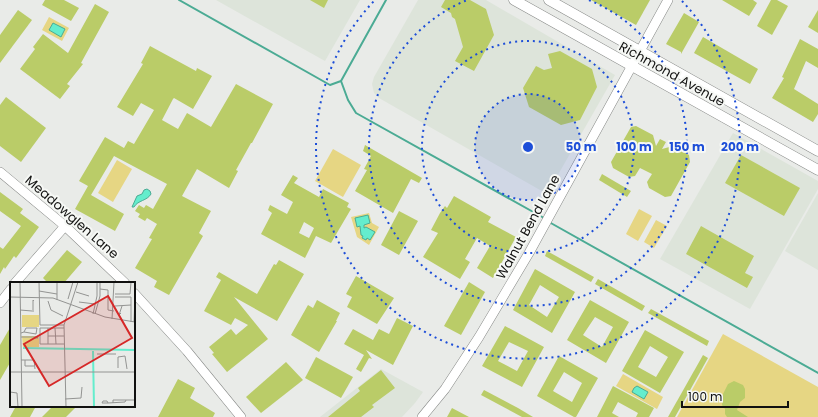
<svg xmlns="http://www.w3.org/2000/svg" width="818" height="417" font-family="Poppins,sans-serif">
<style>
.built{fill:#dde4da}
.green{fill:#e6d683}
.water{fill:#64edcd;stroke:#4bab94}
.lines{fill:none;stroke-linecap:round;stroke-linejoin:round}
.stream{stroke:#4bab94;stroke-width:2}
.building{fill:#bacc68;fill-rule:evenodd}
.tertiary-casing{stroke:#868886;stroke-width:10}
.secondary-casing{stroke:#868886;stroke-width:11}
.tertiary{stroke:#fff;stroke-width:9}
.secondary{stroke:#fff;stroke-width:10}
.ring{fill:none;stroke:#1d4ed8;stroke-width:2;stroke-dasharray:2 4}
.labels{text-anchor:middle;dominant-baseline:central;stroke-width:4;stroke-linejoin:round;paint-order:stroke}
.street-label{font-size:13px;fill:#111110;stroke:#f6f8f5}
.inset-river{fill:none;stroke:#64edcd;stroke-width:2}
.inset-road{fill:none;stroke:#939492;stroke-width:1}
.view{fill:#d62828;fill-opacity:0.15;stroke:#d62828;stroke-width:2}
.inset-edge{fill:none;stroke:#111110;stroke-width:2}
.centre{fill:#1d4ed8;stroke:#f6f8f5;stroke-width:2}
.ring-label{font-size:12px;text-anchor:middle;font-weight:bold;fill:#1d4ed8;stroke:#f6f8f5;stroke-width:4;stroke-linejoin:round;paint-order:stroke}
</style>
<rect width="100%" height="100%" fill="#e9ebe8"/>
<g class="built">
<polygon points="216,0 360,0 325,61"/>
<polygon points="418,0 486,0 615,75 547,194 379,98 374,93 372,84 374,77"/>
<polygon points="733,133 818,181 818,189 750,309 660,259"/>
<polygon points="818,193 818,270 785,251"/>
<polygon points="381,369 423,392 415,403 402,417 320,417"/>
</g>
<g class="green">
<polygon points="49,17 69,28 62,41 42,30"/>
<polygon points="333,149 361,165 343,197 315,181"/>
<polygon points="117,160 132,169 113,202 98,193"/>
<polygon points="639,209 652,216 638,241 626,234"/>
<polygon points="369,213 372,223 379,227 369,245 357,237 351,217"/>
<polygon points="656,220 667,226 654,248 644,242"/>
<polygon points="723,334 818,387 818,417 677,417"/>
<polygon points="623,374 663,397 657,409 616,386"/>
</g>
<g class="water">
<polygon points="53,23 65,29 61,37 49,30"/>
<path d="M147 189 150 191 151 194C147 201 138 200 134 207H132L137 196 142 194 144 190Z"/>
<polygon points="368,215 370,223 364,225 364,228 366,227 375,232 370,240 367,238 366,240 362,238 363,236 361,235 360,226 357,227 355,218"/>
<polygon points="637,386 648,392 644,399 632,392 634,388"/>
</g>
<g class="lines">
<g class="stream">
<polyline points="179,0 330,85 341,81 386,0"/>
<polyline points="341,81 348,100 356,113 544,218"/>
<polyline points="549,222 818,373"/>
</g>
</g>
<g class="building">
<polygon points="45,0 64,0 79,8 71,21 42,5"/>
<polygon points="310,0 328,0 324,8"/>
<polygon points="445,0 470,0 486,9 494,35 474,71 455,61 463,47 455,19 452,17 451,13 441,7"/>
<polygon points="591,0 650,0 636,25"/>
<polygon points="722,0 753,0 757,3 749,16"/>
<polygon points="771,0 777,0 788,6 772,35 757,26"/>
<polygon points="95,4 109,12 81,63 83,64 67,84 70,86 60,99 20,69 35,49 33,47 43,34 68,53"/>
<polygon points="18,10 32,20 0,63 0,35"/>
<polygon points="818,10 818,33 808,27"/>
<polygon points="684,13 699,22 681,54 681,52 666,44"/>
<polygon points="703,37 758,69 750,84 694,53"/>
<polygon points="800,39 818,49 818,68 806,61 794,89 818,104 818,114 813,122 772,98 784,78 782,77"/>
<polygon points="150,46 196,71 197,68 212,76 193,109 174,98 173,99 162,120 178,129 187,113 211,127 236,84 273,104 252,143 251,143 236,170 238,171 229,188 197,169 182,196 211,211 199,233 203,236 169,295 154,287 157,281 135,268 152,239 149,238 157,224 147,218 145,221 138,217 140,214 135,211 139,205 144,208 146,205 153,209 167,184 114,156 91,195 124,214 115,231 75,209 88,186 79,181 105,137 124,148 128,141 134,144 154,110 141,103 133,116 117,107 143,64 141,63"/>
<polygon points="560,51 592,69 597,87 580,120 561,125 529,107 523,88 536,66 544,70 552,68 548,54"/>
<polygon points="6,97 46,128 21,162 0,146 0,105"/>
<polygon points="636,126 653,135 656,146 660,139 666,142 662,149 673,146 689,155 690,162 671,196 665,197 649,188 647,182 652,174 640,168 635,176 629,177 613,168 611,162 631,127"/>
<polygon points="365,145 422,178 419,183 411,179 393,213 355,191 367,170 364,169 371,156 363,151"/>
<polygon points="741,155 800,188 784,216 725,183"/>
<polygon points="602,174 631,191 627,197 599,180"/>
<path d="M293 175 298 178 294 183 319 197 323 189 349 203 347 207 351 209 331 243 316 236 305 258 261 234 272 213 268 210 270 205 287 214 293 202 281 195ZM304 222 314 228 309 238 299 233Z"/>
<polygon points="0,192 23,209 20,213 39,227 16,258 14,256 5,269 4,267 0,274 0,247 3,249 21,226 0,211"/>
<polygon points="454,196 491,217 488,222 516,237 493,278 477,268 490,246 477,238 465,259 470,262 460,279 423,257 438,233 431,230 440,213 445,206 447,208"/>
<polygon points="399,211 418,221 399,255 381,245"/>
<polygon points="701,226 754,256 745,273 753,277 747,288 686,254"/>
<polygon points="67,250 82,262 64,283 48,283 43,278"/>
<polygon points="547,251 594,277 591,282 545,256"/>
<polygon points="279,260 304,274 277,321 234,297 268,339 227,372 212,354 214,353 209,347 231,329 236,335 248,325 235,318 231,325 204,311 221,280 216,277 219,272 257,294 274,264 276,265"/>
<path d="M535 269 575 292 552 333 513 310ZM540 285 559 297 547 317 529 305Z"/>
<polygon points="356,276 394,298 377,324 347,307 352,297 346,294"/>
<polygon points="598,279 645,306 642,311 595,284"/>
<polygon points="469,282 485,292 461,335 444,326"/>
<polygon points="317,300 340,313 336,321 337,321 319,352 291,335 308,305 313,308"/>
<path d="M590 300 629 322 606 363 567 340ZM595 317 613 327 602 347 583 335Z"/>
<polygon points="651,309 709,341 707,346 648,313"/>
<polygon points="397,318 413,326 393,365 366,350 372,359 369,358 361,372 356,369 364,355 344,344 353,329 373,340 379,329 389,334"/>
<polygon points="11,326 11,361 0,380 0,345"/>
<path d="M505 326 544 347 522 387 482 366ZM509 342 528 351 517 371 498 361Z"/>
<path d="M645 330 684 352 660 393 622 371ZM650 346 668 357 656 377 638 367Z"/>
<polygon points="703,355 708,358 675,417 668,417"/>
<path d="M559 356 598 378 576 417H574L537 396ZM564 372 582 383 572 402 553 391Z"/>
<polygon points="316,357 353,377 341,398 305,378"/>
<polygon points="286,362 303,380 261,413 246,397"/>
<polygon points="381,370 395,388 372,405 374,407 361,417 328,417 360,391 358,388"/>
<polygon points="178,379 195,388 190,398 215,413 213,417 158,417"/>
<polygon points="734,381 743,385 745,389 745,398 740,402 737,410 748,417 727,417 725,414 725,409 722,405 723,394 728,384"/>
<polygon points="613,386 654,408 649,417 636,417 638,413 618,402 612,413 619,417 597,417"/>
<polygon points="484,390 518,408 533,417 522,417 481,395"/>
<polygon points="16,406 36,406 30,417 10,417"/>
<polygon points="53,406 77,406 66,417 42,417"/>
<polygon points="452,408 469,417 447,417"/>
</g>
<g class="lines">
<defs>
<g id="tertiary">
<polyline points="0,172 65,226 125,283"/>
<polyline points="15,283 65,226"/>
<polyline points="134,293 187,351 241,417"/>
<polyline points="0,303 11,289"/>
<polyline points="422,417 445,389 479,337 529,253 668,0"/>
</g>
<g id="secondary">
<polyline points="514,0 818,170"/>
<polyline points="549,0 818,151"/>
</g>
</defs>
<use href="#tertiary" class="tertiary-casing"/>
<use href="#secondary" class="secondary-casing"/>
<use href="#tertiary" class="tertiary"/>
<use href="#secondary" class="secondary"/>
</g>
<circle cx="528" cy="147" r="53" fill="#1d4ed8" fill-opacity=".12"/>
<g class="ring">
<circle cx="528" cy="147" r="53"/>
<circle cx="528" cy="147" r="106"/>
<path d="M589 0A159 159 0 1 1 467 0"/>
<path d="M682 1A212 212 0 1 1 374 1"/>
</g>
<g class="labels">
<g class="street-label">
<text transform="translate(672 74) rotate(29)">Richmond Avenue</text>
<text transform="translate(72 217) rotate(41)">Meadowglen Lane</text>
<text transform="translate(528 227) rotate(-61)">Walnut Bend Lane</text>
</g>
</g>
<g transform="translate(10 282)">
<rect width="125" height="125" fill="#e9ebe8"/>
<path d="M12 33H29V45H12ZM12 54H29V65H13Z" fill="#e6d683"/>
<path class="inset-river" d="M13 66 125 68M83 69 84 125"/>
<path class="inset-road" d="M10 0 12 125M29 0 30 43H54M47 0V18M90 7 98 8V28L104 29M29 9 47 12M66 10 79 14M105 12H120L121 0M0 15 43 16 95 35 125 40M105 15H121V40M58 17 63 0M38 19 41 28 53 34M69 20 85 22M105 24 121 23M10 28 22 29M23 30V18L24 19M111 31 109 33 112 24M83 32 87 14V0M85 32 90 14V0M102 37 104 0M124 40 125 14M38 46V62M45 46 46 62M11 51 14 50 16 46H27L26 52 14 50M38 54H54M11 55H27L28 56H25M54 62H30V46H54M87 72H106M11 78H24L25 87M15 78V84H24M108 86V75L115 74 117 87M0 90H125M0 110 7 111 8 125M55 117 71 116 72 105M93 119H97L98 121H92ZM98 121 115 120 116 118M103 121V118H125M56 125 54 43 68 0"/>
<path class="view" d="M98 14 122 56 39 104 14 62Z"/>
<rect width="125" height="125" class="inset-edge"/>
</g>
<circle cx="528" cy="147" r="6" class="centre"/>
<g class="ring-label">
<text x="581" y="151">50 m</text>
<text x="634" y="151">100 m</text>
<text x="687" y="151">150 m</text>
<text x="740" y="151">200 m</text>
</g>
<path d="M682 401v6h106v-6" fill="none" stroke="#111110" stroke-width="2"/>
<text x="688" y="401" font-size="12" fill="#111110" stroke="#f6f8f5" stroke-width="3" paint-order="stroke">100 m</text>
</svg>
